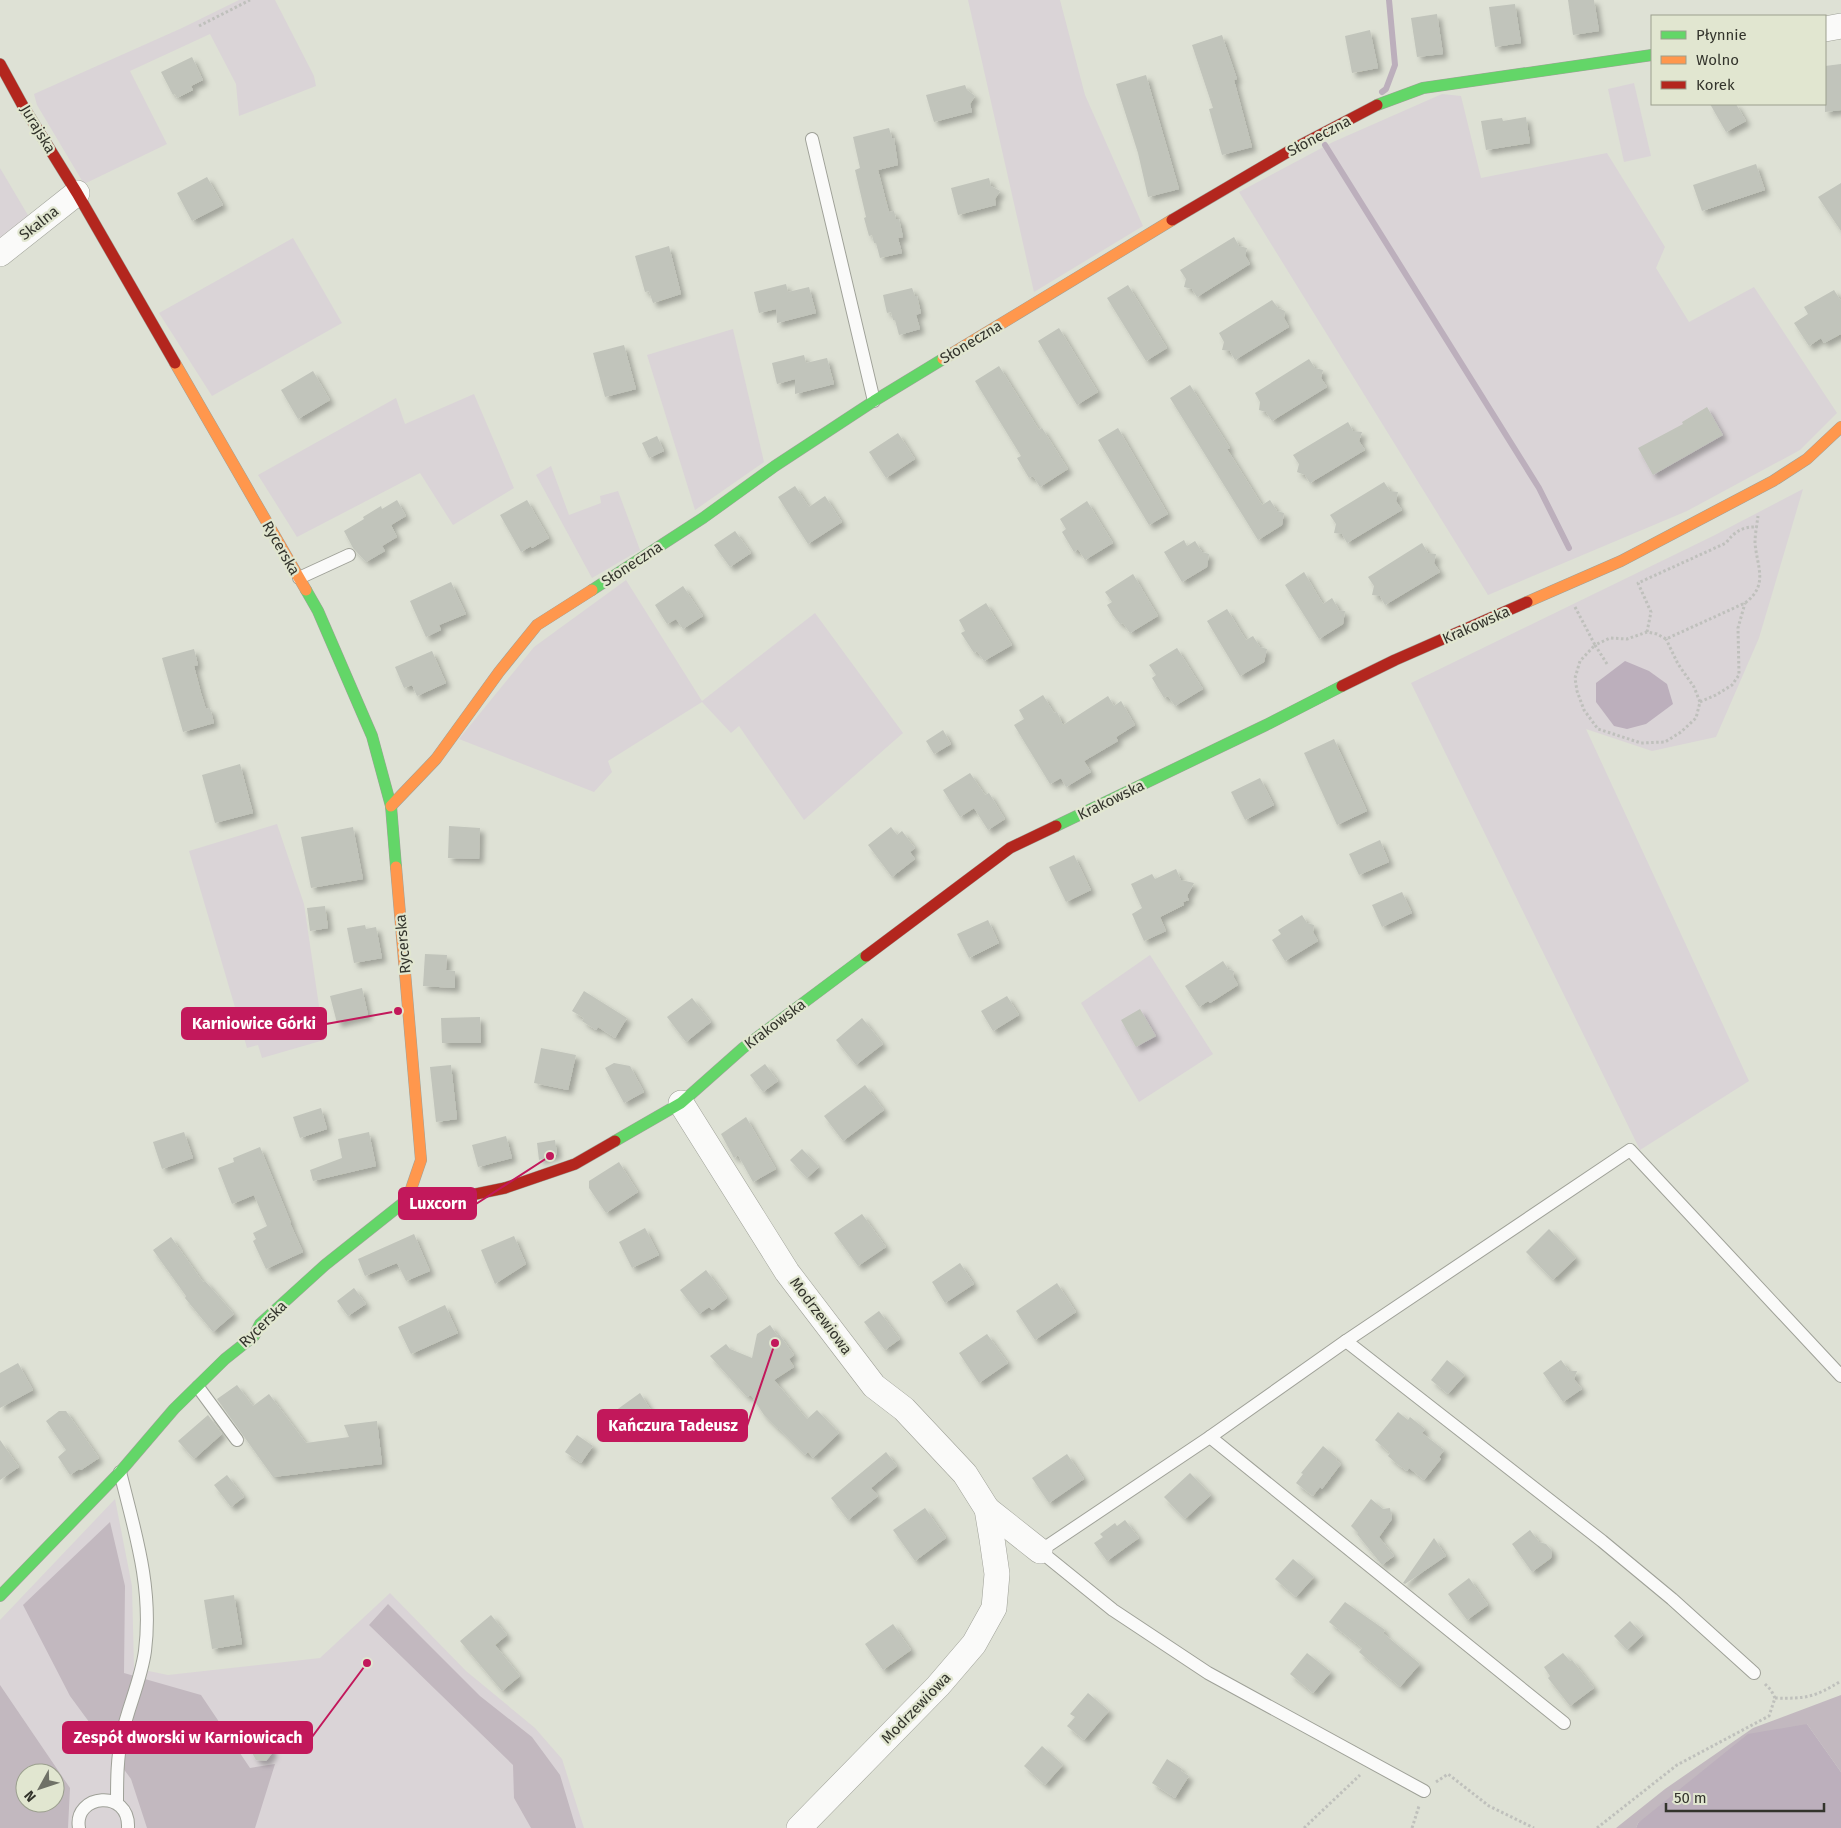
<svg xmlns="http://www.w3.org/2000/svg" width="1841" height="1828" font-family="'Fira Sans',sans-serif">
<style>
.green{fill:#dad4d7;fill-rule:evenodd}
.forest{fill:#c2b8bf;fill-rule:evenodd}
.water{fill:#bcafbc}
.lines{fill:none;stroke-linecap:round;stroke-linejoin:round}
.stream{stroke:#bcafbc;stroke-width:6}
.building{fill:#c1c4bb;filter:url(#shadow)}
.lane-casing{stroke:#9fa198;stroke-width:14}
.street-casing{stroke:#9fa198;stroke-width:26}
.fast-casing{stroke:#9fa198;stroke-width:12}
.slow-casing{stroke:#9fa198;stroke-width:12}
.jam-casing{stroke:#9fa198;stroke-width:12}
.path{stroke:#bfc0bc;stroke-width:3;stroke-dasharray:2.5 2.5;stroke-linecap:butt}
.lane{stroke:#fafaf9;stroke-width:12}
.street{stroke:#fafaf9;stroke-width:25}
.fast{stroke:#63d668;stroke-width:11}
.slow{stroke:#ff974d;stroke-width:11}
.jam{stroke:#b3261e;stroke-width:11}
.labels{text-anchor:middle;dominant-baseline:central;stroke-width:4.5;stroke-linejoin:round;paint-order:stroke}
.street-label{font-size:15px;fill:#33342c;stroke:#e1e6d0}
.leader{fill:none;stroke:#c2185b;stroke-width:2}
.callout-dot{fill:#c2185b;stroke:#e1e6d0;stroke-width:2}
.callout{fill:#c2185b;stroke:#c2185b;stroke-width:2}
.callout-label{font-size:16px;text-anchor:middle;font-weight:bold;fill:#fff}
</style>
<defs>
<filter id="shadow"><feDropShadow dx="4.5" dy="4.5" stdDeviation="2.5" flood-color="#0004"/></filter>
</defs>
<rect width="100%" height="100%" fill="#dee1d5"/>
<g class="green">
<polygon points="239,0 275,0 314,76 316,86 239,116 236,84 210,34 130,71 167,144 84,184 37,105 34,94 182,28"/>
<polygon points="968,0 1060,0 1085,95 1143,226 1034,292"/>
<polygon points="1634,83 1651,156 1624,162 1608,89"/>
<polygon points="1442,94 1461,96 1481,178 1607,153 1665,247 1656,268 1689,322 1754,287 1837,413 1800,450 1687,511 1488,595 1239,192 1333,142"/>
<polygon points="0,168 29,217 0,239"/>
<polygon points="293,238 342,323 212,396 159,313"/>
<polygon points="733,329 764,462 695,510 647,355"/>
<polygon points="474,394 514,488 453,525 420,473 297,537 258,475 396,398 405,424"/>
<polygon points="551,466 569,515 601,503 600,496 618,491 640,550 592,578 536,475"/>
<polygon points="1803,489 1759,638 1716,737 1652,751 1586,729 1749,1081 1640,1150 1411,683 1713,536"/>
<polygon points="626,580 702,701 815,613 903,733 804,820 739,726 731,733 702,702 608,761 612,772 594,792 459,739 534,647"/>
<polygon points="277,824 304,904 324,1040 262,1058 258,1045 247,1048 189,851"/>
<polygon points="1150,955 1213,1054 1139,1102 1081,1003"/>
<path d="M115 1499 132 1586 134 1668 168 1675 320 1658 390 1593 466 1671 535 1728 562 1759 584 1828H0V1620ZM25 1773H55V1803H25Z"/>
</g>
<g class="forest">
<polygon points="110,1522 125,1586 124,1673 201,1695 250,1768 275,1764 255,1828 147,1828 131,1779 70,1696 23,1605"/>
<polygon points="388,1604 480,1696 532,1737 560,1775 576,1828 531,1828 514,1798 513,1765 369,1625"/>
<path d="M0 1685 70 1788 68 1828H0ZM25 1773H55V1803H25Z"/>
<polygon points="1841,1695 1841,1772 1807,1724 1638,1823 1636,1828 1616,1828 1665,1789 1753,1728"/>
</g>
<g class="water">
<polygon points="1625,661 1649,671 1667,684 1673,704 1646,724 1627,729 1614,726 1596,702 1596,683"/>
<polygon points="1807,1724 1841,1772 1841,1828 1636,1828 1638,1823 1748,1734"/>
</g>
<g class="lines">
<g class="stream">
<polyline points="1382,92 1386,89 1395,65 1389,0"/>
<polyline points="1325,145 1539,488 1569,548"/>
</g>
</g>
<g class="building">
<polygon points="1568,0 1594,0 1599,31 1573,35"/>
<polygon points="1515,4 1521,43 1495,47 1489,7"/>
<polygon points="1437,14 1443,54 1417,57 1411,18"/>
<polygon points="1370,30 1378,68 1352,73 1345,36"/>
<polygon points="1222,35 1237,79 1234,80 1252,147 1222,155 1209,109 1213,108 1192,45"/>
<polygon points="192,57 203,80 191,86 193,90 177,98 175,94 173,95 161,72"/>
<polygon points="1841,64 1841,110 1825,112 1825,66"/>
<polygon points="1146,75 1179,189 1148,197 1138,153 1116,84"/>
<polygon points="965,85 967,90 975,96 970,104 972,112 934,122 926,95"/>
<polygon points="1710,104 1736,104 1746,121 1726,132"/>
<polygon points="1526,117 1530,143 1486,150 1481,121 1502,118 1503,121"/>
<polygon points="889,128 892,138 894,138 898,165 878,170 889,212 894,211 896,219 899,219 903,237 898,238 902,253 880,258 876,243 874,243 872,235 869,236 864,218 866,217 855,170 860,168 853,137"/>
<polygon points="1756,164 1765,190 1702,211 1693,185"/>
<polygon points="207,177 223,205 192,221 177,193"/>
<polygon points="989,178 991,186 1000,191 995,199 996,205 958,215 951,188"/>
<polygon points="1841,183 1841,231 1818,197"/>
<polygon points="1234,237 1239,246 1247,248 1245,255 1250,264 1197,297 1192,289 1184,287 1186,279 1180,270"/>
<polygon points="669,246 681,294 653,303 649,291 645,292 635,256"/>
<polygon points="786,284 788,292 809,287 816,313 777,323 776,309 759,313 754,292"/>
<polygon points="1128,285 1167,348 1146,361 1107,298"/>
<polygon points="912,288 915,296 917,296 921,313 916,315 920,329 899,335 895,320 893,320 891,312 887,313 883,295"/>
<polygon points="1834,290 1841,301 1841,334 1824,343 1821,338 1809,346 1794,323 1808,314 1804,307"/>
<polygon points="1272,300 1278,308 1285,311 1284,318 1289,327 1235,360 1230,351 1222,350 1224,342 1219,333"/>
<polygon points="1059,328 1098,392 1077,405 1038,341"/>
<polygon points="624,345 636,389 605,397 593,353"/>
<polygon points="804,355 806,363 827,358 834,384 795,394 795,379 777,384 772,363"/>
<polygon points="1309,359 1315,368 1323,370 1321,378 1327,387 1272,421 1266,412 1259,410 1260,402 1255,393"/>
<polygon points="999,366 1039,430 1042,428 1068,469 1040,487 1033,476 1029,478 1017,458 1021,456 975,381"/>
<polygon points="313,371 330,400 298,419 281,390"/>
<polygon points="1190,385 1230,448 1227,449 1262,505 1270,500 1277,511 1284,513 1282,525 1258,540 1170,398"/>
<polygon points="1707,407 1723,435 1653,475 1638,448 1683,424 1682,422"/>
<polygon points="1348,422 1353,431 1362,432 1359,441 1365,450 1310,483 1305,475 1297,472 1299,464 1293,455"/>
<polygon points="1118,428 1168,514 1149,525 1098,440"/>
<polygon points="898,433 915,459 886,478 869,452"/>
<polygon points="657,436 664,451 649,458 642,443"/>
<polygon points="1384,482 1390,491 1398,492 1396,501 1402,510 1347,543 1342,534 1334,533 1336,524 1330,515"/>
<polygon points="795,486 809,507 825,496 842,522 808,544 778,497"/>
<polygon points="397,500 406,516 391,525 397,537 382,546 385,551 366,562 353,548 344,531 364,519 363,517 381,506 382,509"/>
<polygon points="527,500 549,538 532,548 531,546 521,552 500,515"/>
<polygon points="1087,501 1113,543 1085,560 1078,549 1074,552 1062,532 1066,529 1060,519"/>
<polygon points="735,531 751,553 730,567 714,545"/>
<polygon points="1184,540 1187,546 1195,541 1202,552 1209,554 1207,567 1182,582 1164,552"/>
<polygon points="1422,543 1428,553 1436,554 1434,563 1440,572 1385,605 1380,596 1372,595 1374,586 1368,577"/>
<polygon points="1304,572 1323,604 1332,598 1339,610 1345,611 1343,624 1319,639 1285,585"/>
<polygon points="1133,574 1158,616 1130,633 1123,623 1120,624 1113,615 1107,605 1112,602 1105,592"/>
<polygon points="451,582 466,614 439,625 441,630 426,637 410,601"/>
<polygon points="683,586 703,616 683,629 676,619 667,624 655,605"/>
<polygon points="986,603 1012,645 984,661 977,651 974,653 961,633 965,631 959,620"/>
<polygon points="1227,609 1246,640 1253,636 1260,647 1267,649 1264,662 1240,676 1207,621"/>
<polygon points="1177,648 1203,689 1175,706 1168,696 1164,698 1152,678 1156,675 1149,665"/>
<polygon points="194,649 198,665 194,666 201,693 206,709 210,708 214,723 183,732 162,658"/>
<polygon points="432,651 446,683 417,696 412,685 404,688 395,667"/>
<polygon points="1043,695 1054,713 1057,712 1063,725 1108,696 1114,706 1121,701 1135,725 1116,737 1118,741 1084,761 1091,772 1066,787 1061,778 1050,784 1014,725 1024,719 1019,710"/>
<polygon points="943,730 951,744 934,754 926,741"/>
<polygon points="1334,739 1367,811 1337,825 1304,753"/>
<polygon points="240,764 253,813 215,823 202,775"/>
<polygon points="970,773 985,795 989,793 1005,819 988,830 974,808 960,817 943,790"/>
<polygon points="1260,778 1274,805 1245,820 1231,792"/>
<polygon points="449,826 480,828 479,859 448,858"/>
<polygon points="353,827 363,879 311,888 301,837"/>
<polygon points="891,827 897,835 902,831 915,848 910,852 915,859 892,877 868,845"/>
<polygon points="1380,840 1389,862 1359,875 1349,854"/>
<polygon points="1074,855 1091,890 1066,902 1049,867"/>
<polygon points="1176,869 1181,880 1194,883 1187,896 1189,900 1183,902 1184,905 1160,917 1166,931 1144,941 1132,914 1142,908 1131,884 1152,874 1155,879"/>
<polygon points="1402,892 1412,913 1382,927 1372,905"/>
<polygon points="325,906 328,928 310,931 307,908"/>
<polygon points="1302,915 1307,923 1314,925 1313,932 1318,941 1285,961 1272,940 1281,934 1278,930"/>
<polygon points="988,920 999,943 969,958 957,934"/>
<polygon points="365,925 366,929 376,927 382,958 354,963 347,928"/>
<polygon points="425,954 447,955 446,970 455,971 455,988 423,986"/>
<polygon points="1223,961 1228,969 1234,971 1233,976 1238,985 1210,1003 1208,1001 1199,1007 1185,986"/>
<polygon points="362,988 368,1015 337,1023 330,996"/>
<polygon points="584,991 627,1018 615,1038 598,1027 596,1030 582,1021 584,1018 572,1011"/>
<polygon points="1007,996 1019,1015 993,1031 981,1011"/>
<polygon points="692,998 711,1022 686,1042 667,1017"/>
<polygon points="1140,1009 1156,1036 1136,1047 1121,1020"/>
<polygon points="480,1017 481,1043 442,1043 441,1018"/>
<polygon points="862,1018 883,1044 856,1065 836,1040"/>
<polygon points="541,1048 576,1055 568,1090 534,1083"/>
<polygon points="614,1063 630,1066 644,1092 624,1103 605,1068"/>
<polygon points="765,1064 778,1081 763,1092 750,1075"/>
<polygon points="451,1065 457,1119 436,1122 430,1067"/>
<polygon points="865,1085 884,1110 843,1141 824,1116"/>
<polygon points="321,1108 327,1129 300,1138 293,1117"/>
<polygon points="746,1117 776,1169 753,1182 738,1155 734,1158 721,1134"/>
<polygon points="184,1132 193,1158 162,1169 153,1142"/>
<polygon points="369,1132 376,1166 313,1181 310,1170 342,1158 338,1139"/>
<polygon points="506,1136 512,1158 478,1167 472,1145"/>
<polygon points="555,1140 557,1154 539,1160 537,1143"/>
<polygon points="260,1147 291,1223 290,1223 303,1252 266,1269 253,1241 256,1239 253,1233 267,1226 254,1195 232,1204 218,1168 234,1162 233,1158"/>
<polygon points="802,1149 819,1167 807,1178 790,1160"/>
<polygon points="619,1162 638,1192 606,1213 589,1188 589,1181"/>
<polygon points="862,1214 886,1247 858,1266 834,1233"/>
<polygon points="645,1228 659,1255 632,1268 619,1242"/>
<polygon points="1549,1229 1576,1258 1553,1280 1526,1252"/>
<polygon points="414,1234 430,1271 406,1281 397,1263 365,1276 358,1259"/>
<polygon points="514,1236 526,1264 495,1284 481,1250"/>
<polygon points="171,1237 203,1282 205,1281 234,1314 213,1332 185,1298 186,1296 153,1250"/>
<polygon points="960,1263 974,1284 945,1303 932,1282"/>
<polygon points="706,1270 727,1298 712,1310 709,1307 699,1314 680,1290"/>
<polygon points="1057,1283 1076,1312 1035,1340 1016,1311"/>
<polygon points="354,1288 366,1304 348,1316 337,1301"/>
<polygon points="445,1305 458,1333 411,1354 398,1327"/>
<polygon points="879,1311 900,1339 885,1350 864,1322"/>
<polygon points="770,1325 777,1335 779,1334 794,1355 789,1359 794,1367 774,1380 807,1419 817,1410 839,1433 813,1458 808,1452 805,1455 779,1429 778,1429 764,1415 751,1395 747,1397 710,1356 726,1344 730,1349 752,1358 757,1334"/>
<polygon points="987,1334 1008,1363 979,1383 959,1353"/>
<polygon points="1447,1360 1465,1375 1448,1394 1431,1380"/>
<polygon points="1561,1360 1569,1371 1577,1371 1574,1379 1582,1389 1563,1402 1543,1373"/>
<polygon points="18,1363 33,1390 0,1408 0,1373"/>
<polygon points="237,1385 253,1406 269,1394 306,1443 349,1437 344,1425 377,1421 382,1464 273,1477 217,1399"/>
<polygon points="640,1393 656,1418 632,1435 615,1411"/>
<polygon points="59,1411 66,1411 99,1458 81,1470 79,1469 70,1475 58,1457 66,1450 46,1421"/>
<polygon points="1398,1412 1408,1420 1410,1417 1425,1429 1422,1433 1444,1450 1439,1457 1441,1459 1424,1480 1409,1468 1407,1471 1397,1464 1388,1456 1390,1453 1375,1440"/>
<polygon points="208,1415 222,1434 194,1459 178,1441"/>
<polygon points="577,1435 593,1446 581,1463 565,1452"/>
<polygon points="0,1440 19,1467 0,1480"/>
<polygon points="1323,1446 1337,1458 1336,1460 1341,1464 1322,1489 1320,1487 1313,1496 1296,1483 1303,1474 1301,1473"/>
<polygon points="886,1452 897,1466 871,1488 878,1496 848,1520 831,1498"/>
<polygon points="1067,1454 1084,1479 1049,1503 1032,1478"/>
<polygon points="1190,1473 1211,1495 1185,1519 1164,1497"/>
<polygon points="227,1475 244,1497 231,1507 214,1485"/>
<polygon points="1371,1499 1383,1509 1390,1508 1392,1519 1379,1537 1394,1556 1382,1565 1357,1534 1358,1533 1351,1526"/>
<polygon points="925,1508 946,1538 915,1561 893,1530"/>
<polygon points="1125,1520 1139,1538 1107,1561 1094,1543 1103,1537 1100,1534 1115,1523 1117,1526"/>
<polygon points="1530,1530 1539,1542 1546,1544 1552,1551 1551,1558 1532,1572 1512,1544"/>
<polygon points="1434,1538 1446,1556 1405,1584 1403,1583"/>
<polygon points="1293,1559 1314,1577 1296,1597 1275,1579"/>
<polygon points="1469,1578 1488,1605 1467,1620 1448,1594"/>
<polygon points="234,1595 242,1644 212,1649 204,1600"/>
<polygon points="1345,1602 1385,1630 1383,1633 1420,1664 1400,1687 1359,1652 1362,1648 1329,1622"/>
<polygon points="491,1615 507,1635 495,1645 520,1676 502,1691 460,1641"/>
<polygon points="1630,1621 1643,1635 1627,1650 1614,1636"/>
<polygon points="893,1624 911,1650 883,1670 865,1644"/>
<polygon points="1307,1653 1331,1672 1313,1693 1290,1674"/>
<polygon points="1563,1653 1570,1661 1572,1660 1594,1688 1570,1706 1548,1678 1550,1676 1544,1667"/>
<polygon points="1088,1693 1109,1711 1084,1740 1067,1726 1075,1717 1070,1714"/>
<polygon points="256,1742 267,1742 273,1752 266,1761 256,1760 251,1751"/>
<polygon points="1042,1746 1063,1765 1045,1785 1024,1766"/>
<polygon points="1167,1759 1182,1769 1181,1771 1189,1776 1175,1798 1152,1783"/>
</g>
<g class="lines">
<defs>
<g id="lane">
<polyline points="812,139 874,401"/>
<polyline points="299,578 349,555"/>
<polyline points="1346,1341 1602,1541 1672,1599 1754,1673"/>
<polyline points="198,1387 237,1440"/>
<polyline points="1210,1437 1564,1723"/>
<polyline points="1424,1791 1208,1673 1113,1610 1040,1551 1210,1437 1346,1341 1630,1150 1841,1376"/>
<path d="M117 1803C117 1780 117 1758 122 1735 128 1707 141 1680 145 1651 153 1588 135 1532 120 1472"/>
<path d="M79 1828C73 1794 130 1788 128 1828"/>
</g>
<g id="street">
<polyline points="1825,29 1841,26"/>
<polyline points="0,254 77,193"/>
<polyline points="681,1103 787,1272 874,1386 904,1409 965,1474 987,1509 992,1539 997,1574 994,1608 974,1644 938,1686 799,1828"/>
<polyline points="987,1509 1040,1551"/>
</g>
<g id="fast">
<polyline points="1377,105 1423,88 1652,55"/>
<polyline points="306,590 318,611 372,736 391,806 396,867"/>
<polyline points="592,590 703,518 775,466 874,401 943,359"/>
<polyline points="1056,826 1266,725 1342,686"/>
<polyline points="615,1141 681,1103 743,1048 866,956"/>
<polyline points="0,1596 120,1472 174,1409 225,1359 254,1336 260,1324 325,1265 408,1199 410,1192"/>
</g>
<g id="slow">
<polyline points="943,359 1172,220"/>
<polyline points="175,363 306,590"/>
<polyline points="1527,602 1621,561 1773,481 1807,459 1841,427"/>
<polyline points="391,806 436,759 499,672 537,625 592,590"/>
<polyline points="396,867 421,1160 410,1192"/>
</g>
<g id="jam">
<polyline points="0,64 23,106 77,193 175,363"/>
<polyline points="1172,220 1291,150 1377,105"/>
<polyline points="1342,686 1395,660 1527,602"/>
<polyline points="866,956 1010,848 1056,826"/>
<polyline points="408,1199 437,1202 505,1188 575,1164 615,1141"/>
</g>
</defs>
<use href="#lane" class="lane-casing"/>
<use href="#street" class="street-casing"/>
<use href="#fast" class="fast-casing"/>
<use href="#slow" class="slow-casing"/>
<use href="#jam" class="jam-casing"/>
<g class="path">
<polyline points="199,26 250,0"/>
<polyline points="1575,607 1595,645 1580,661 1575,678 1577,691 1584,710 1598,729 1641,743 1665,742 1681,732 1696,718 1700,702 1694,687 1678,664 1666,639"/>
<path d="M1647 632 1651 612 1638 583 1726 543C1734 532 1743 526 1757 527"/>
<path d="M1607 664 1595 645 1610 638 1627 639 1647 632 1657 634 1666 639 1745 603C1769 585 1757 567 1755 543 1755 534 1757 524 1758 516"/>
<polyline points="1700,702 1716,695 1732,685 1739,675 1738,628 1745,603"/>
<path d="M1775 1698C1806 1699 1815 1697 1841 1681"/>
<polyline points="1436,1782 1448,1774 1489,1806 1534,1828"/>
<polyline points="1304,1828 1360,1775"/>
<polyline points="1412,1828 1419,1806"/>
<polyline points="1597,1828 1677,1765 1769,1716 1775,1698 1771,1690 1764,1683"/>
</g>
<use href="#lane" class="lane"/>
<use href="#street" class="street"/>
<use href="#fast" class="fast"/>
<use href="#slow" class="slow"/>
<use href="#jam" class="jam"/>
</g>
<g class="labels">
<g class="street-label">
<text transform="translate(38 129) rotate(59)">Jurajska</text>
<text transform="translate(1319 136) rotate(-28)">Słoneczna</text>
<text transform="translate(39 223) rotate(-38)">Skalna</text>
<text transform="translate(971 342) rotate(-31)">Słoneczna</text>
<text transform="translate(281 548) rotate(60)">Rycerska</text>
<text transform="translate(632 564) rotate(-33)">Słoneczna</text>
<text transform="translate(1476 625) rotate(-24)">Krakowska</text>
<text transform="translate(1111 800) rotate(-26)">Krakowska</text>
<text transform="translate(403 944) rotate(-95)">Rycerska</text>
<text transform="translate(775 1024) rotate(-37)">Krakowska</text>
<text transform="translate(821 1316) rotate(53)">Modrzewiowa</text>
<text transform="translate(263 1324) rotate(-44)">Rycerska</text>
<text transform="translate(916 1708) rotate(-46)">Modrzewiowa</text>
</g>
</g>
<path class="leader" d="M398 1011L326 1024M550 1156L476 1204M775 1343L747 1426M367 1663L312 1737"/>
<g class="callout-dot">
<circle cx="398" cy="1011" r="5"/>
<circle cx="550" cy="1156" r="5"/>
<circle cx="775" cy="1343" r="5"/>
<circle cx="367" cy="1663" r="5"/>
</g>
<g class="callout">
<rect x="182" y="1008" width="144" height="31" rx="5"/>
<rect x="399" y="1188" width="77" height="31" rx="5"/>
<rect x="598" y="1410" width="149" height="31" rx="5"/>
<rect x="63" y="1722" width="249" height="31" rx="5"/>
</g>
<g class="callout-label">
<text x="254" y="1029">Karniowice Górki</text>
<text x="438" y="1209">Luxcorn</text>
<text x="673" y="1431">Kańczura Tadeusz</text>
<text x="188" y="1743">Zespół dworski w Karniowicach</text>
</g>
<rect x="1651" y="15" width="175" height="90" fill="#e1e6d0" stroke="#9b9f8e"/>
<rect x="1661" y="31" width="25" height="8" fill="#63d668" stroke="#9b9f8e"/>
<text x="1696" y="40" font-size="15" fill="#33342c">Płynnie</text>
<rect x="1661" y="56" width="25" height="8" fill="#ff974d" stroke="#9b9f8e"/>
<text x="1696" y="65" font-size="15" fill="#33342c">Wolno</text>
<rect x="1661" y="81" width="25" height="8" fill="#b3261e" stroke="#9b9f8e"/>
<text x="1696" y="90" font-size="15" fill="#33342c">Korek</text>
<g transform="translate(40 1788) rotate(230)"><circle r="24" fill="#e1e6d0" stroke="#9b9f8e"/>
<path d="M0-4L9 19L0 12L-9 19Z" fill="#6f7167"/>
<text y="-8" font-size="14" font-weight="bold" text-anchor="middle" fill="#33342c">N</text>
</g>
<path d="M1666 1803v8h158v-8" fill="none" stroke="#33342c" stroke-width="2.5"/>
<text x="1674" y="1803" font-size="15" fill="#33342c" stroke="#e1e6d0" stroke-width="4" paint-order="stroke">50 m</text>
</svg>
